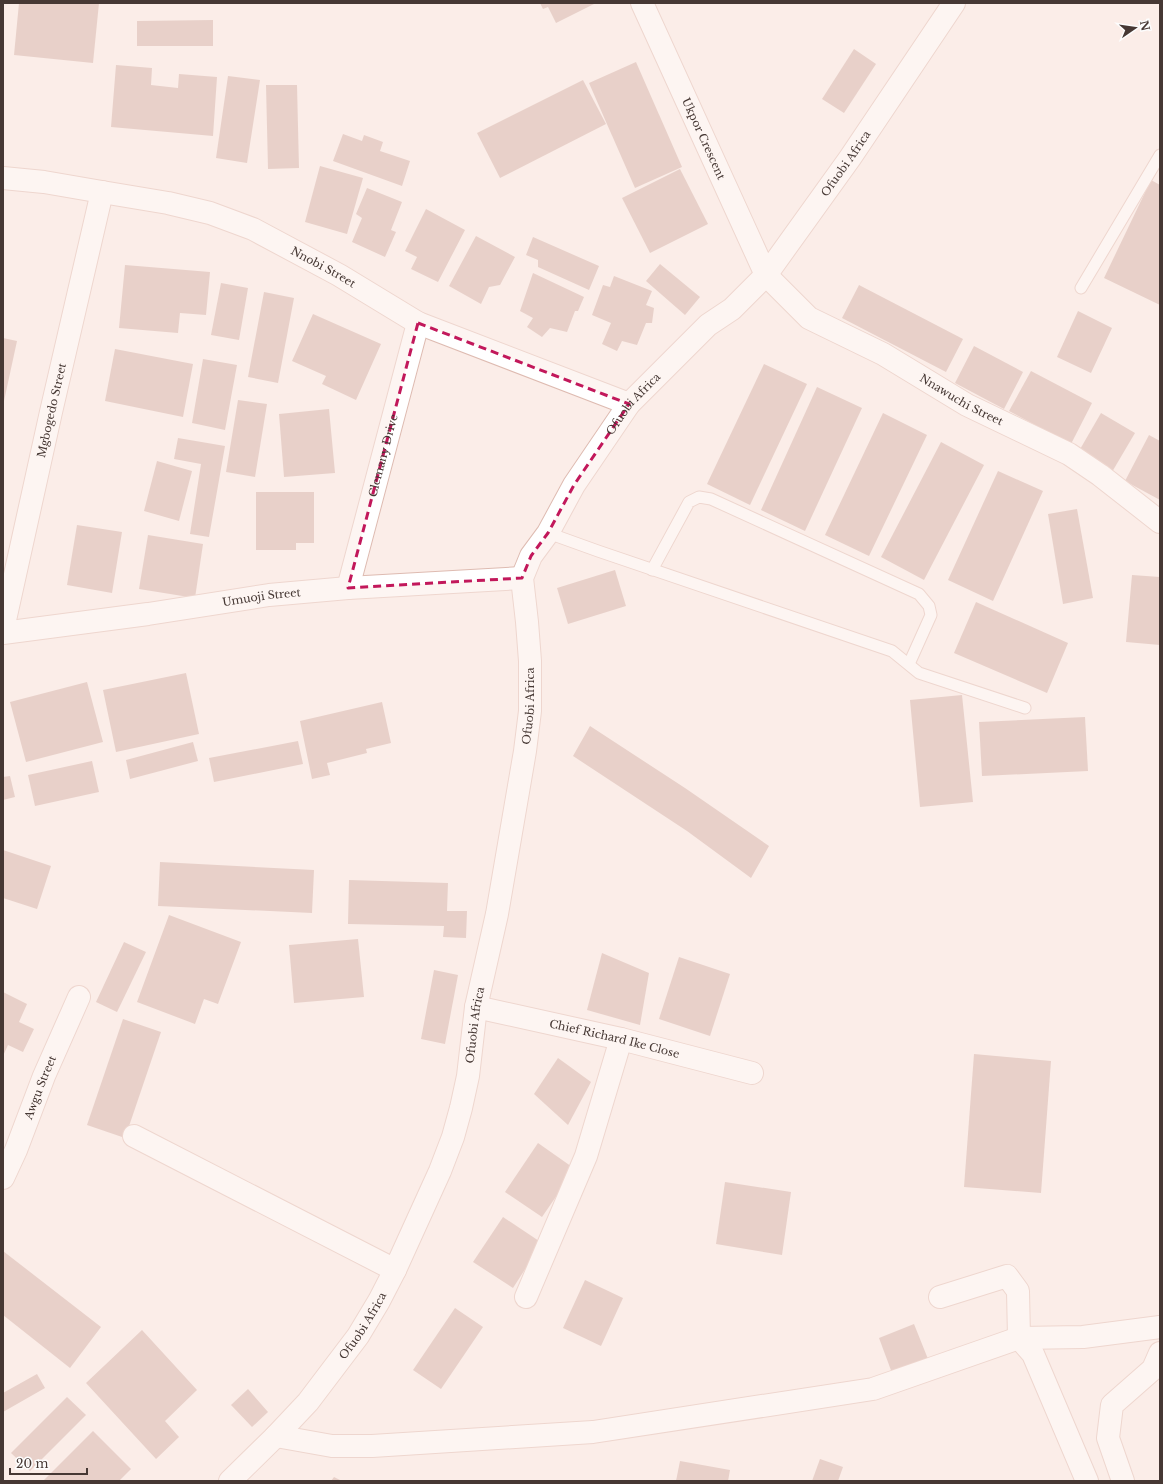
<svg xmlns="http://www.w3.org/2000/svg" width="1163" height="1484" font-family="'Libre Baskerville',serif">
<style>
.building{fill:#d0aea5}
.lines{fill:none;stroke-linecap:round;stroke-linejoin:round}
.service-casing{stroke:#debbb1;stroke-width:13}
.minor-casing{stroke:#debbb1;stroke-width:24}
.service{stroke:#fff;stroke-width:11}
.minor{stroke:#fff;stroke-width:22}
.marked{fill:none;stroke:#c2185b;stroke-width:3;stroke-dasharray:8 5;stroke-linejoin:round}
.labels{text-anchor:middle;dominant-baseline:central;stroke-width:3.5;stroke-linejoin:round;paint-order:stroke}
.street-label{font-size:11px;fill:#463834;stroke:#fdfdfd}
</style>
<rect width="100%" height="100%" fill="#fbede8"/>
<g class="building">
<polygon points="19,3 99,3 93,63 14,55"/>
<polygon points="540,3 596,3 556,23 548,7 543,9"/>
<polygon points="213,20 213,46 137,46 137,21"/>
<polygon points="854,49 876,64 844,113 822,99"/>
<polygon points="636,62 682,167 635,188 589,83"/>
<polygon points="116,65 152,68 151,85 178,88 179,74 217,77 213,136 111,127"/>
<polygon points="228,76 260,80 247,163 216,158"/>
<polygon points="583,80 606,124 500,178 477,133"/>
<polygon points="266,85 297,85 299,168 268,169"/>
<polygon points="343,134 362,141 364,135 383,142 380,151 410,161 402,186 333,161"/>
<polygon points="320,166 363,178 347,234 305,222"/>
<polygon points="680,169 708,224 650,253 622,198"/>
<polygon points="1151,180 1160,185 1160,305 1104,278"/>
<polygon points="367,188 402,202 391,230 396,232 385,257 352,242 362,218 356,214"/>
<polygon points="426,209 465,230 438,282 411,269 417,257 405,251"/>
<polygon points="476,236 515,257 500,285 489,287 481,304 449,286"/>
<polygon points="533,237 599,266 589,290 538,267 538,260 526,255"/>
<polygon points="660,264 700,297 685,315 646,281"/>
<polygon points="125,265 210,272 206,315 180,313 178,333 119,328"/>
<polygon points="533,273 584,297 578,311 575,311 567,332 550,328 542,337 527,327 533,318 520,311"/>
<polygon points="614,276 652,291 646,305 654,308 652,323 646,323 637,345 622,341 617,351 602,344 611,323 592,315 603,285 610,287"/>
<polygon points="221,283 248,288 239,340 211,335"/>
<polygon points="859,285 963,339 946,372 842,318"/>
<polygon points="264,292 294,298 278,383 248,377"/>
<polygon points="1078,311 1112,328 1091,373 1057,357"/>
<polygon points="313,314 381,344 356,400 322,384 326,376 292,361"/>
<polygon points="3,338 17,341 4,401 3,401"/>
<polygon points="974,346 1023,372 1004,409 955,383"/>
<polygon points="115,349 193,364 183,417 105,401"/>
<polygon points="203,359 237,365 225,430 192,423"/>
<polygon points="764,364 807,384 750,505 707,484"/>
<polygon points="1031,371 1092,403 1071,444 1009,411"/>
<polygon points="817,387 862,408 805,531 761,510"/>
<polygon points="238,400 267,404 255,477 226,472"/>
<polygon points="329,409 335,473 284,477 279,414"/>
<polygon points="883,413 927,435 869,556 825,535"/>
<polygon points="1101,413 1135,433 1112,472 1079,451"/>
<polygon points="1149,435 1160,441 1160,500 1125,481"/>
<polygon points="178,438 225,446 209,537 190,534 201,464 174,459"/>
<polygon points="941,442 984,465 924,580 881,557"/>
<polygon points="157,461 192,471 179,521 144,511"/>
<polygon points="998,471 1043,491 993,601 948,580"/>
<polygon points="256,492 314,492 314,543 296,543 296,550 256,550"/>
<polygon points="1077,509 1093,598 1063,604 1048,514"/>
<polygon points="77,525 122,532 112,593 67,585"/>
<polygon points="148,535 203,544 195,598 139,589"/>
<polygon points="615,570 626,606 568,624 557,588"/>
<polygon points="1132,575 1160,577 1160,645 1126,642"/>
<polygon points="976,602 1068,643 1047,693 954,653"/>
<polygon points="186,673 199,734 116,752 103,690"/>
<polygon points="87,682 103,742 26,762 10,702"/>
<polygon points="962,695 973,802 920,807 910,700"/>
<polygon points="382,702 391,743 366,749 367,753 327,763 330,775 312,779 300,721"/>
<polygon points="1085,717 1088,771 982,776 979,722"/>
<polygon points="590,726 685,788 769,846 751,878 687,831 573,756"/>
<polygon points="298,741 303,764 214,782 209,758"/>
<polygon points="193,742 198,761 130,779 126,760"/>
<polygon points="92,761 99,792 35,806 28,775"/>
<polygon points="10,776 15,797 3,800 3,777"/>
<polygon points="3,850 51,866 37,909 3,898"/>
<polygon points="160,862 314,870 312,913 158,906"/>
<polygon points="349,880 448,883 447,911 467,911 466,938 443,937 444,926 348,924"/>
<polygon points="169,915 241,942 218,1004 204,999 195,1024 137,1002"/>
<polygon points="358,939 364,997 294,1003 289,945"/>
<polygon points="124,942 146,952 117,1012 96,1002"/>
<polygon points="602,953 649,973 640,1025 587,1010"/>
<polygon points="679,957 730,974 710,1036 659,1019"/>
<polygon points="434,970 458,975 445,1044 421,1039"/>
<polygon points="3,992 27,1004 19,1022 34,1029 23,1052 8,1045 3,1056"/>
<polygon points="123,1019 161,1032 125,1138 87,1125"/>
<polygon points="974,1054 1051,1061 1041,1193 964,1187"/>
<polygon points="558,1058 591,1082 568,1125 534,1094"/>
<polygon points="538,1143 575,1169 542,1217 505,1192"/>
<polygon points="725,1182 791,1192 782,1255 716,1244"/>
<polygon points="503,1217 542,1243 513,1288 473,1262"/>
<polygon points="3,1251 101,1327 70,1368 3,1315"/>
<polygon points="585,1280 623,1298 601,1346 563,1328"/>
<polygon points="455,1308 483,1327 441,1389 413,1370"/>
<polygon points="914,1324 928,1359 892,1373 879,1338"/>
<polygon points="142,1330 197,1390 165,1421 179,1437 156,1459 86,1383"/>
<polygon points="37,1374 45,1388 3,1412 3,1393"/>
<polygon points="248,1389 268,1412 252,1427 231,1405"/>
<polygon points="67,1397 86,1415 30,1471 11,1453"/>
<polygon points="93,1431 131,1469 119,1481 43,1481"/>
<polygon points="820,1459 843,1467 838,1481 812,1481"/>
<polygon points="680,1461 730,1470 728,1481 676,1481"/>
<polygon points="334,1477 342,1481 331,1481"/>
</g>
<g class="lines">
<defs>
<g id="service">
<polyline points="1081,288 1160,155"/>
<polyline points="548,533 598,551 892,651 919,673 1025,708"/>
<polyline points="652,570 689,502 699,497 711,499 919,594 929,606 931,615 909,664"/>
</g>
<g id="minor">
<path id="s1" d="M642 3 766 275 809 318 883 354 967 405 1069 454 1100 475 1160 522"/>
<path id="s2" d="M3 178 44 182 102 192 168 203 210 213 253 229 339 275 418 323 629 404"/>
<path id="s3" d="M348 588 418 323"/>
<path id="s4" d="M3 629 51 412 102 192"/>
<path id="s5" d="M3 633 148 614 269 595 348 588 522 578"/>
<path id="s6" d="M476 1007 621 1039 752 1073"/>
<polyline points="134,1136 395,1270"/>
<path id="s7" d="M3 1178 16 1150 44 1076 79 997"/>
<polyline points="526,1297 586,1156 621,1039"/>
<polyline points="940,1297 1007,1276 1018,1291 1019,1338 1033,1354 1087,1481"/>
<polyline points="276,1436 332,1446 372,1446 593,1432 873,1389 1019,1338 1083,1337 1160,1327"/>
<path id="s8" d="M230 1481 276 1436 308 1402 358 1336 379 1301 395 1270 440 1171 453 1137 461 1108 468 1076 476 1007 497 914 525 751 530 711V661L527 622 522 578 531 556 548 533 574 485 629 404 708 325 732 309 766 275 850 158 954 3"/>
<polyline points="1123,1481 1108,1438 1112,1405 1153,1369 1160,1353"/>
</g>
</defs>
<use href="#service" class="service-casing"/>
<use href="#minor" class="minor-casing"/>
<use href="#service" class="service"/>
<use href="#minor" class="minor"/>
</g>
<path d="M0 0H1163V1484H0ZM418 323 629 404 574 485 548 533 531 556 522 578 348 588Z" fill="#fbede8" fill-opacity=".55" fill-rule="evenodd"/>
<path class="marked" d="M418 323 629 404 574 485 548 533 531 556 522 578 348 588Z"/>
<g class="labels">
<g class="street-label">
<text stroke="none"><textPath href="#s1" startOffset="149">Ukpor Crescent</textPath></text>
<text stroke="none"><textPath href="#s8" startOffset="1512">Ofuobi Africa</textPath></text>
<text stroke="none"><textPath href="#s2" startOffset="336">Nnobi Street</textPath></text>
<text stroke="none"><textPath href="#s1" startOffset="533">Nnawuchi Street</textPath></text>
<text stroke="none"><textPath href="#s8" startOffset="1189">Ofuobi Africa</textPath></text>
<text stroke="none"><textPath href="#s4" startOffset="224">Mgbogedo Street</textPath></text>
<text stroke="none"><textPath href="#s3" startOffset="137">Clemany Drive</textPath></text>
<text stroke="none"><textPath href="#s5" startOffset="261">Umuoji Street</textPath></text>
<text stroke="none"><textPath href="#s8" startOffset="853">Ofuobi Africa</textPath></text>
<text stroke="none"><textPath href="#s8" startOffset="529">Ofuobi Africa</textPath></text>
<text stroke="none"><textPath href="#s6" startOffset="142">Chief Richard Ike Close</textPath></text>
<text stroke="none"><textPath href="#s7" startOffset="98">Awgu Street</textPath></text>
<text stroke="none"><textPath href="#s8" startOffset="205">Ofuobi Africa</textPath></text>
</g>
</g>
<rect width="1163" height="1484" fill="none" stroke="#463834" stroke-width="8"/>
<g transform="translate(1135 28) rotate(77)" stroke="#fdfdfd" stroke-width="3" paint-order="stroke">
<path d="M0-3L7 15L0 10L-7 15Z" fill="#463834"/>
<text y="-6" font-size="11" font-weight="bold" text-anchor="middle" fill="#463834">N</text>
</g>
<path d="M10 1468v6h77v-6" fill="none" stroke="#463834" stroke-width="2"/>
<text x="16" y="1468" font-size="12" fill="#463834" stroke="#fdfdfd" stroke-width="3" paint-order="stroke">20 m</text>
</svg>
